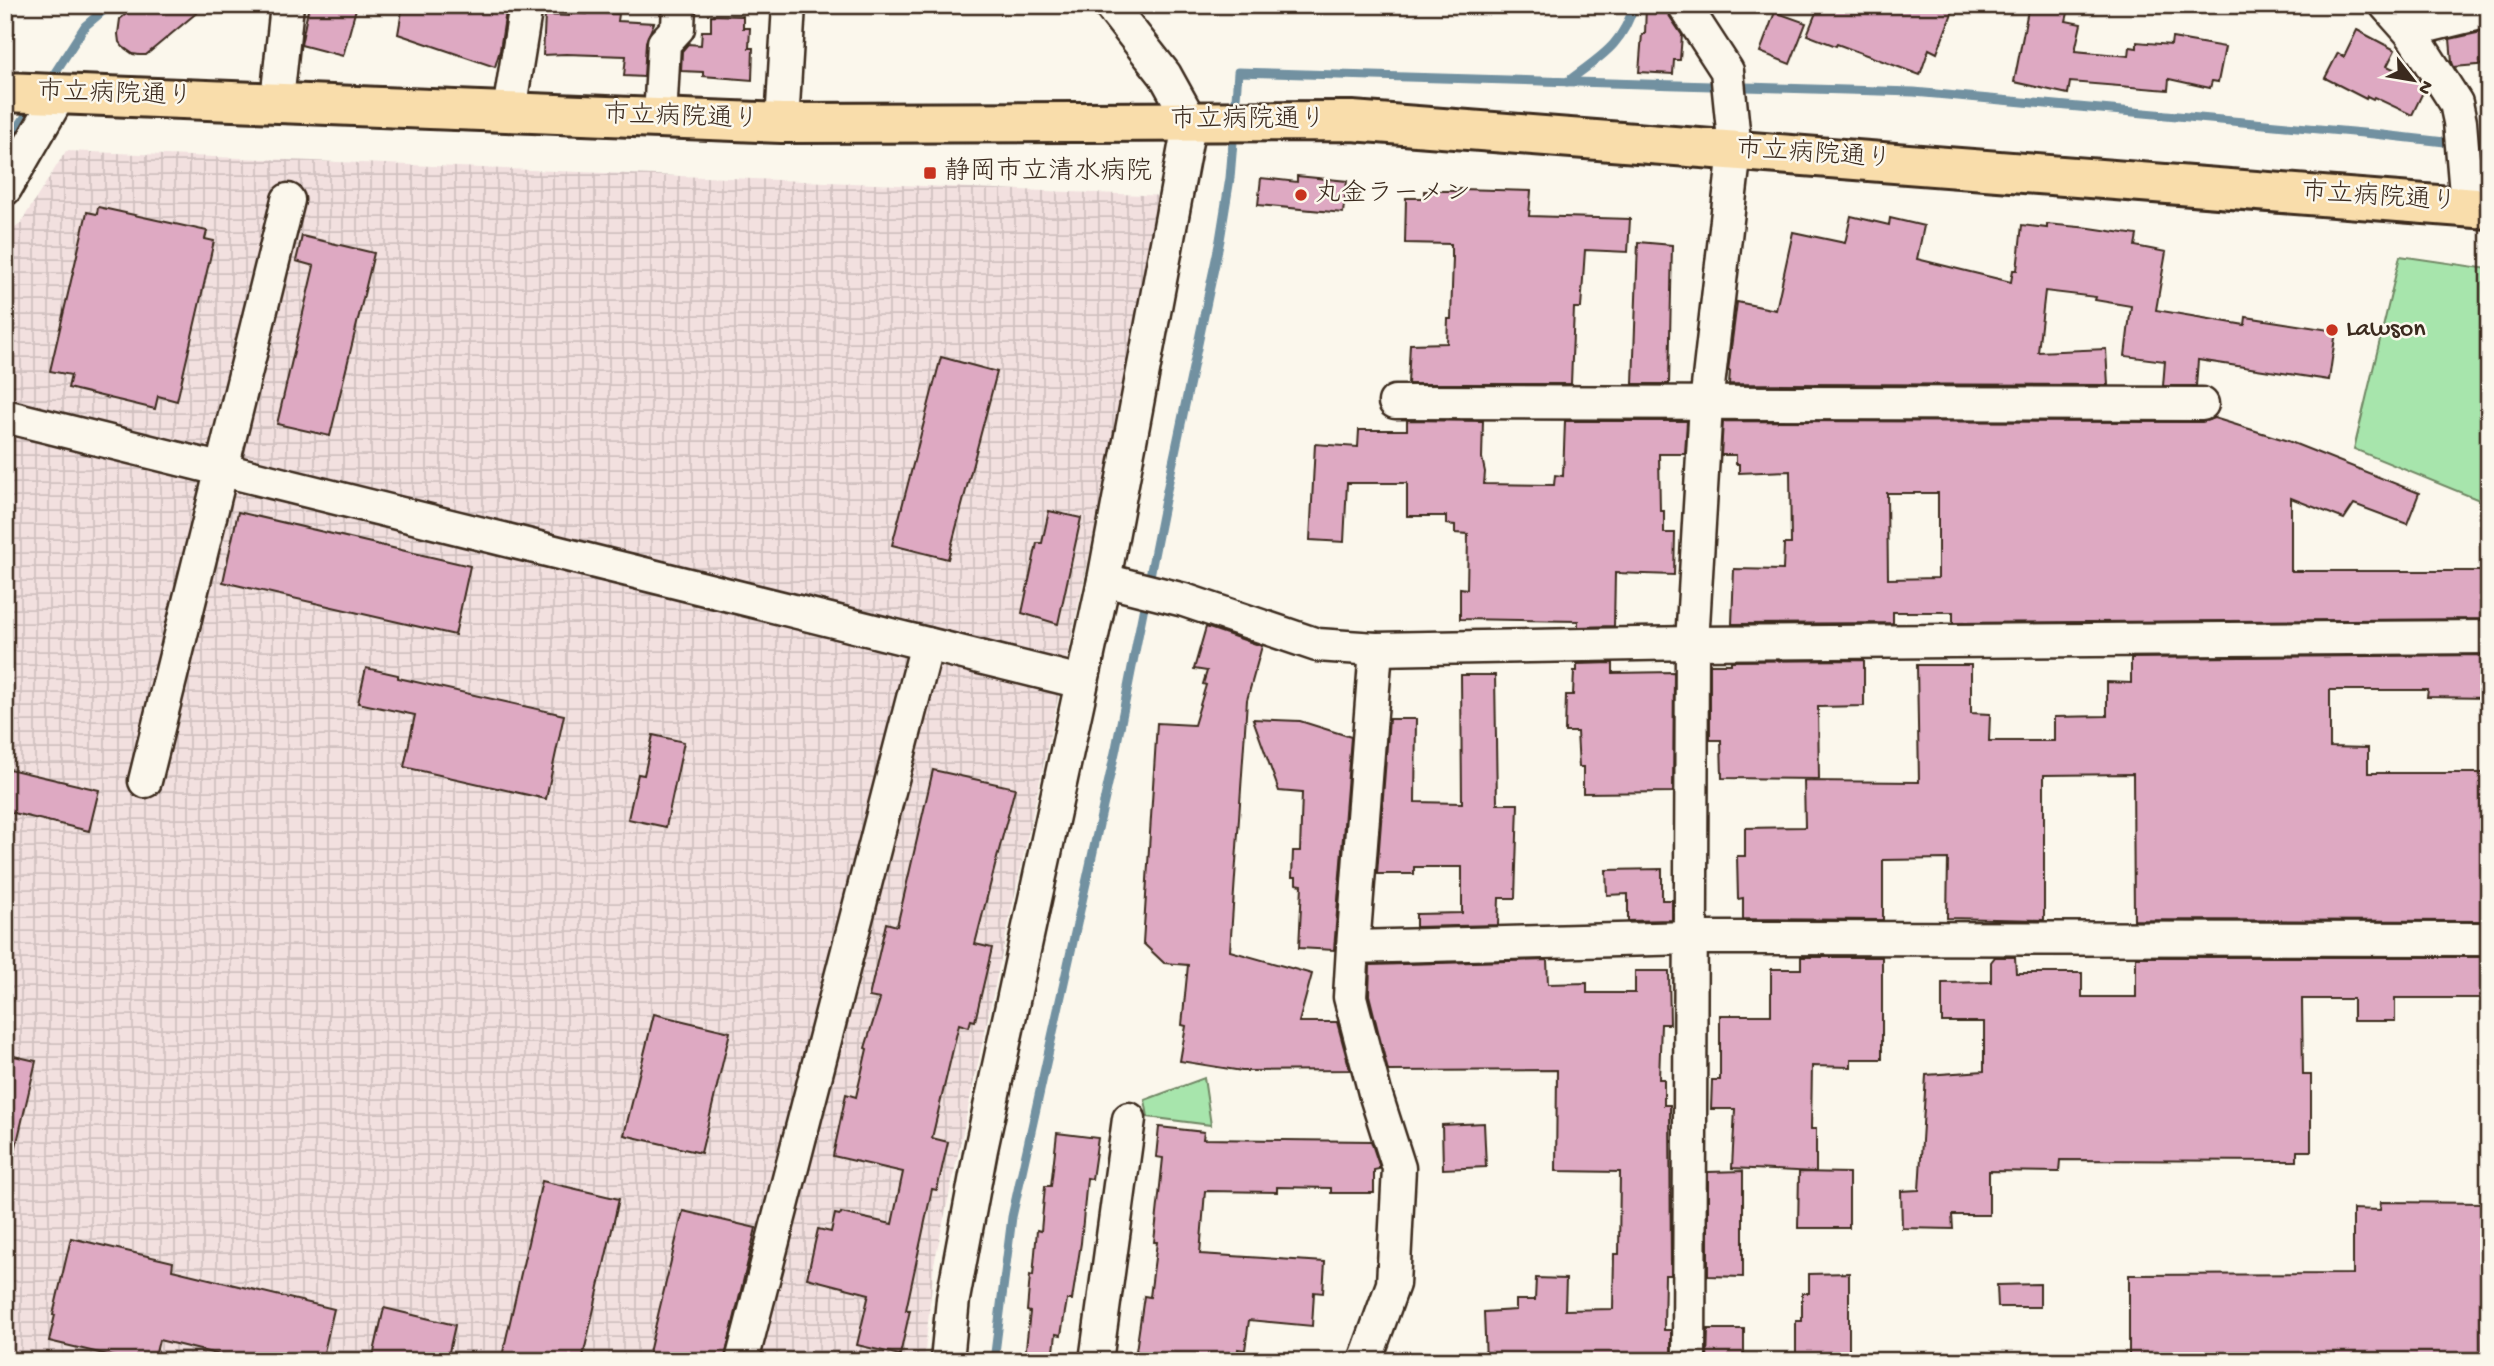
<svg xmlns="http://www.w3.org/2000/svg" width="2494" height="1366" font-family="'Gochi Hand','Klee One',sans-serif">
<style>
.industrial{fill:url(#industrial-grid)}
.green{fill:#a7e5ac;stroke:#718865;stroke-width:2}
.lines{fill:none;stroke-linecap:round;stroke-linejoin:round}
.stream{stroke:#7291a1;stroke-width:9}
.building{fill:#dea9c2;stroke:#3b2a1e;stroke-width:2;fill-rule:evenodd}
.minor-casing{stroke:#3b2a1e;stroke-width:37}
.major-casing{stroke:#3b2a1e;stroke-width:44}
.minor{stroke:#fbf7ec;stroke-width:32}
.major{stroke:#f9ddab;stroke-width:38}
.poi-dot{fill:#c8321e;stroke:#fbf7ec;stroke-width:2.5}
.labels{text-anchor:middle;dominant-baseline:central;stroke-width:5;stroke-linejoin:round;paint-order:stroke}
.street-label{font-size:26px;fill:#3b2a1e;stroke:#fbf7ec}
.poi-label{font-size:26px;fill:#3b2a1e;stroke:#fbf7ec;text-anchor:start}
</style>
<defs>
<pattern id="industrial-grid" width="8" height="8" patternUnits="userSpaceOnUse" patternTransform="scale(1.75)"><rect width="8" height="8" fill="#f2e0df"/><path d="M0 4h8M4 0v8" fill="none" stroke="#d0c0bf"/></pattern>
</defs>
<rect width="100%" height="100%" fill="#fbf7ec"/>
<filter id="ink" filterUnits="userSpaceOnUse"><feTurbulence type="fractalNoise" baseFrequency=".0143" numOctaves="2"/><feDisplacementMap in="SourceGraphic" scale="14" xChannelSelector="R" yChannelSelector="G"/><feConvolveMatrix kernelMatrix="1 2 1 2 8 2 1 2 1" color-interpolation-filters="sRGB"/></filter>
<g filter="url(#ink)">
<polygon class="industrial" points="66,151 1168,196 934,1264 924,1361 5,1361 5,236 20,224"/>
<g class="green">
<polygon points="2400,256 2489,269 2489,504 2354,449"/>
<polygon points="1204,1078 1211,1125 1148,1117 1145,1100"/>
</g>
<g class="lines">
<g class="stream">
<polyline points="49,82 85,26 110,5"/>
<path d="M1567 82C1599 57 1622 47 1634 5"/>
<polyline points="1235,112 1238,72 1914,92 2374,134 2489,147"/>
<polyline points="5,147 35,102"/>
<polyline points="994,1361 1012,1217 1116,748 1166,495 1220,240 1230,178 1234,130"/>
</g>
</g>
<g class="building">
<polygon points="137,5 206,5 146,55 139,55 133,54 123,47 119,42 118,34 120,19"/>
<polygon points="309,5 357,5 343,56 301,45"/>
<polygon points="403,5 507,5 500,50 495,67 398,34"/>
<polygon points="1646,5 1662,5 1682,35 1680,60 1674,60 1673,74 1639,72 1642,34 1645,34"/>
<polygon points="1819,5 1955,5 1937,53 1929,49 1920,75 1837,44 1836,46 1807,35"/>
<polygon points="2029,5 2068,13 2066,21 2081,24 2075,51 2129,56 2130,47 2137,48 2137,42 2171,45 2172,38 2225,47 2218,82 2212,81 2210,88 2169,79 2168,90 2070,82 2068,94 2014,82"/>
<polygon points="587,12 619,14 618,21 654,23 646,42 644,77 624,76 626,56 566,54 543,55 545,15 569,16 569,13 587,14"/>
<polygon points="1775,12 1806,23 1790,64 1760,52"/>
<polygon points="711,15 743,16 743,28 750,28 749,48 753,48 752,80 703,76 703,72 681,71 682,51 688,44 701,45 702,31 711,31"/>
<polygon points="2357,30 2395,50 2387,66 2420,81 2425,88 2412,115 2374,97 2373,99 2367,96 2366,99 2325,78 2338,53 2344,57"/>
<polygon points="2486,31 2489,31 2489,64 2454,67 2452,62 2450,39"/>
<polygon points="1297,176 1347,181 1343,213 1258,205 1261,178 1297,182"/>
<polygon points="1460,189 1531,191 1529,216 1630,219 1628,252 1585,250 1581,308 1574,308 1571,384 1408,384 1410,344 1447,343 1448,319 1451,319 1453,257 1451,257 1451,244 1405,243 1406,198 1424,198 1424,191 1460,191"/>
<polygon points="98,207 207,231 205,239 214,241 177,401 158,396 155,409 68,388 71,375 50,371 87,212 97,214"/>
<polygon points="1851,216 1889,225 1890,218 1924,226 1917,259 2011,282 2013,270 2017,270 2022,225 2047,228 2047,224 2090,228 2137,235 2135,246 2166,252 2156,310 2245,325 2246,317 2336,331 2329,380 2198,360 2196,386 2163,386 2165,361 2125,356 2131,306 2095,300 2096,297 2045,291 2038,352 2106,349 2108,385 1729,384 1730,371 1728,371 1737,302 1776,310 1793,232 1845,243"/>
<polygon points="302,236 374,253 330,436 277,424 314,266 296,261"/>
<polygon points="1638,242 1672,245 1669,384 1633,384"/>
<polygon points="941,357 997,372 948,559 892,545"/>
<path d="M2214 418 2288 441 2419 493 2407 524 2354 504 2344 519 2291 498V571H2489V619L1953 623V612H1893V623L1732 624 1734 569 1783 570 1784 544H1791L1790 471 1739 473V464H1736V455H1721L1723 421 2202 422ZM1887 493H1938V578L1888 579Z"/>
<polygon points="1407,420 1483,421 1482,458 1485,472 1484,484 1554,485 1555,475 1563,476 1565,421 1687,421 1685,454 1659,454 1660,511 1664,511 1664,533 1675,533 1674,575 1615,573 1614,626 1578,627 1578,621 1460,619 1460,588 1467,589 1468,534 1455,533 1455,525 1446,524 1446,516 1407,516 1407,483 1347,483 1344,542 1310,540 1315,444 1358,447 1359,430 1407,430"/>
<polygon points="1049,511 1081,518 1058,624 1022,613 1037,543 1042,543"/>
<polygon points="238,512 470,566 455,635 223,582"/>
<polygon points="1206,627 1262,646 1247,700 1230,951 1312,974 1299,1022 1337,1022 1350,1070 1242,1071 1180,1061 1186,1026 1182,1025 1188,965 1164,963 1143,943 1157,723 1194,725 1206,685 1203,684 1207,671 1194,669"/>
<polygon points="2489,655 2489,698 2427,697 2428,690 2330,690 2330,747 2368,748 2368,773 2489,773 2489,921 2134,920 2133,774 2044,775 2044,920 1947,918 1948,859 1883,860 1883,920 1743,919 1743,898 1738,899 1737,856 1745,856 1745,828 1805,827 1804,781 1919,782 1917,665 1971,665 1971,713 1990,714 1989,741 2054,741 2054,717 2107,716 2107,682 2131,683 2131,658"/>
<polygon points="1864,660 1864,706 1818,707 1819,779 1722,778 1721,740 1710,740 1710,664 1731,664 1731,661"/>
<polygon points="1613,663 1613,673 1674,672 1673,792 1583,793 1583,767 1579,767 1577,732 1565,732 1566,695 1573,695 1574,671 1577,671 1577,664"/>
<polygon points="366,668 398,675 398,678 564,715 546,799 404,767 415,715 358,703"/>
<polygon points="1461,675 1495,675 1497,804 1518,804 1515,898 1499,898 1498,925 1416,927 1416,914 1462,913 1462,867 1414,867 1414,874 1377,874 1389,719 1416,719 1415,802 1462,803"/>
<polygon points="1253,719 1300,721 1351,737 1334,950 1299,948 1302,885 1296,884 1296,877 1292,877 1293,851 1300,851 1302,793 1279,791"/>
<polygon points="653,735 684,742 666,827 628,819 638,774 644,775"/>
<polygon points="5,768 99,790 89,831 5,811"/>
<polygon points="933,770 1015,788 975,944 992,948 975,1021 971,1020 969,1027 959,1024 932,1138 948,1142 937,1190 932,1189 906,1310 910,1310 900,1355 857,1345 869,1294 807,1278 818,1229 831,1232 835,1214 840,1215 841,1213 892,1224 903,1172 833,1156 846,1094 856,1097 867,1049 865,1048 880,999 869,997 886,923 897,926"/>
<polygon points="1662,869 1662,900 1672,900 1672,920 1628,921 1628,894 1607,895 1606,870"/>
<polygon points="1801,957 1882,957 1882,1059 1851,1059 1851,1067 1812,1066 1811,1129 1816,1129 1816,1172 1732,1168 1735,1109 1711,1109 1712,1080 1720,1080 1720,1015 1771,1015 1771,969 1801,969"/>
<polygon points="1995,957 2015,957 2016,973 2082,973 2082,997 2136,997 2136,957 2489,957 2489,998 2395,998 2395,1021 2353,1021 2353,999 2302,999 2303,1075 2311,1075 2311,1151 2297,1151 2297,1161 2060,1160 2059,1172 1989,1171 1989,1215 1952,1215 1953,1229 1902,1228 1901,1191 1919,1190 1926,1075 1984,1071 1984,1022 1942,1022 1942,983 1991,982 1991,962"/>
<polygon points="1547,960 1548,984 1587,983 1587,993 1635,993 1635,971 1669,971 1670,1024 1661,1024 1659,1079 1664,1079 1664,1105 1670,1105 1671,1275 1665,1275 1664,1330 1671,1330 1671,1361 1486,1361 1484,1312 1516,1310 1516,1300 1535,1300 1536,1278 1566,1279 1565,1310 1613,1309 1614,1254 1619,1254 1620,1172 1556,1171 1557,1070 1388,1071 1369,995 1370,965"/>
<polygon points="654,1014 730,1032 701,1153 624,1135"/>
<polygon points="5,1054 36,1061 15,1151 5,1150"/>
<polygon points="1484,1123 1486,1167 1443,1169 1442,1125"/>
<polygon points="1159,1127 1204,1132 1203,1139 1371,1141 1379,1165 1379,1169 1374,1170 1374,1193 1331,1193 1331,1188 1277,1187 1277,1192 1205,1191 1200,1254 1325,1262 1323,1293 1314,1292 1312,1326 1249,1320 1245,1350 1238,1349 1237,1361 1176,1354 1175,1361 1138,1361 1139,1352 1136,1351 1144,1296 1150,1297 1157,1242 1154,1242 1163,1158 1156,1157"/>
<polygon points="1057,1133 1098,1138 1092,1179 1087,1178 1081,1243 1072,1300 1067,1300 1061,1335 1056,1334 1053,1360 1025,1357 1030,1312 1027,1311 1030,1275 1033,1276 1037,1230 1041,1231 1045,1186 1051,1186"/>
<polygon points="1743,1171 1743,1277 1708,1276 1708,1172"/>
<polygon points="1799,1172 1849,1173 1849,1228 1798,1228"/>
<polygon points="542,1181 619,1199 582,1361 501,1361"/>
<polygon points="2381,1202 2489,1203 2489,1286 2484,1286 2483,1361 2129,1361 2129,1275 2353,1274 2353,1209 2380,1210"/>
<polygon points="683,1211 756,1228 724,1361 647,1361"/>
<polygon points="71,1238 173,1262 172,1270 334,1309 322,1361 245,1361 159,1340 154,1361 133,1361 49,1341 55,1315 53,1315"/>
<polygon points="1849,1273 1849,1361 1796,1361 1796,1321 1802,1321 1802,1293 1809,1293 1809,1274"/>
<polygon points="2040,1284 2040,1307 1998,1307 1997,1285"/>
<polygon points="384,1308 455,1325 447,1361 372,1361"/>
<polygon points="1708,1329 1744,1329 1744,1361 1707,1361"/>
</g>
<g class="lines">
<defs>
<g id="minor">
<polyline points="1684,5 1727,71 1735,150 1706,404 1692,643 1689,1361"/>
<polyline points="2386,5 2411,33 2456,103 2460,122 2467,206"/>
<polyline points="2411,33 2423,27 2489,11"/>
<polyline points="277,101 287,5"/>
<polyline points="509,111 526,5"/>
<polyline points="660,119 664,43 678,28 679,5"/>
<polyline points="782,123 789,5"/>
<polyline points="5,189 60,94"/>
<polyline points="1395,402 2202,404"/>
<polyline points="5,416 1081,682"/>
<polyline points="1104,580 1184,600 1317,645 1376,649 1692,643 2489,637"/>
<polyline points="145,781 288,200"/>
<polyline points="1353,947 1376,649"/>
<polyline points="742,1361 927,644"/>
<polyline points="947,1361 953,1299 981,1149 1104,580 1190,120 1165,75 1110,5"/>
<polyline points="1096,1361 1129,1119"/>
<polyline points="1365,1361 1393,1284 1399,1168 1375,1093 1350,997 1353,947 1690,938 2489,939"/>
</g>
<polyline id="major" points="5,92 782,123 1352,121 2489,209"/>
</defs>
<use href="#minor" class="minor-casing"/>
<use href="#major" class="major-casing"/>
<use href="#minor" class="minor"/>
<use href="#major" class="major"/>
</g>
</g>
<g class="poi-dot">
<rect x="923" y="166" width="14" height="14" rx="3.5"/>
<circle cx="1301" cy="195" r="7"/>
<circle cx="2332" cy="330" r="7"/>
</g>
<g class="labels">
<g class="street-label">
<text transform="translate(115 96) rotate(2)">市立病院通り</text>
<text transform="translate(681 119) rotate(2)">市立病院通り</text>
<text x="1248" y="121">市立病院通り</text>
<text transform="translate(1814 156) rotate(4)">市立病院通り</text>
<text transform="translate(2379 199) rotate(4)">市立病院通り</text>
</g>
<g class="poi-label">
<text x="944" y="173">静岡市立清水病院</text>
<text x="1315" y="195">丸金ラーメン</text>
<text x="2346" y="330">Lawson</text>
</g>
</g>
<rect width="2494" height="1366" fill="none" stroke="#fbf7ec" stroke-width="28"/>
<rect x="14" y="14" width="2466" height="1338" fill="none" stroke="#3b2a1e" stroke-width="2.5" filter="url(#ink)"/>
<g transform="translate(2413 80) rotate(121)" stroke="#fbf7ec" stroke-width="5" paint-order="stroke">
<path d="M0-5L12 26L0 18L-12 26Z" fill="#3b2a1e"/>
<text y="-10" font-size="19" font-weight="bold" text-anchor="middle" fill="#3b2a1e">N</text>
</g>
</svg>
